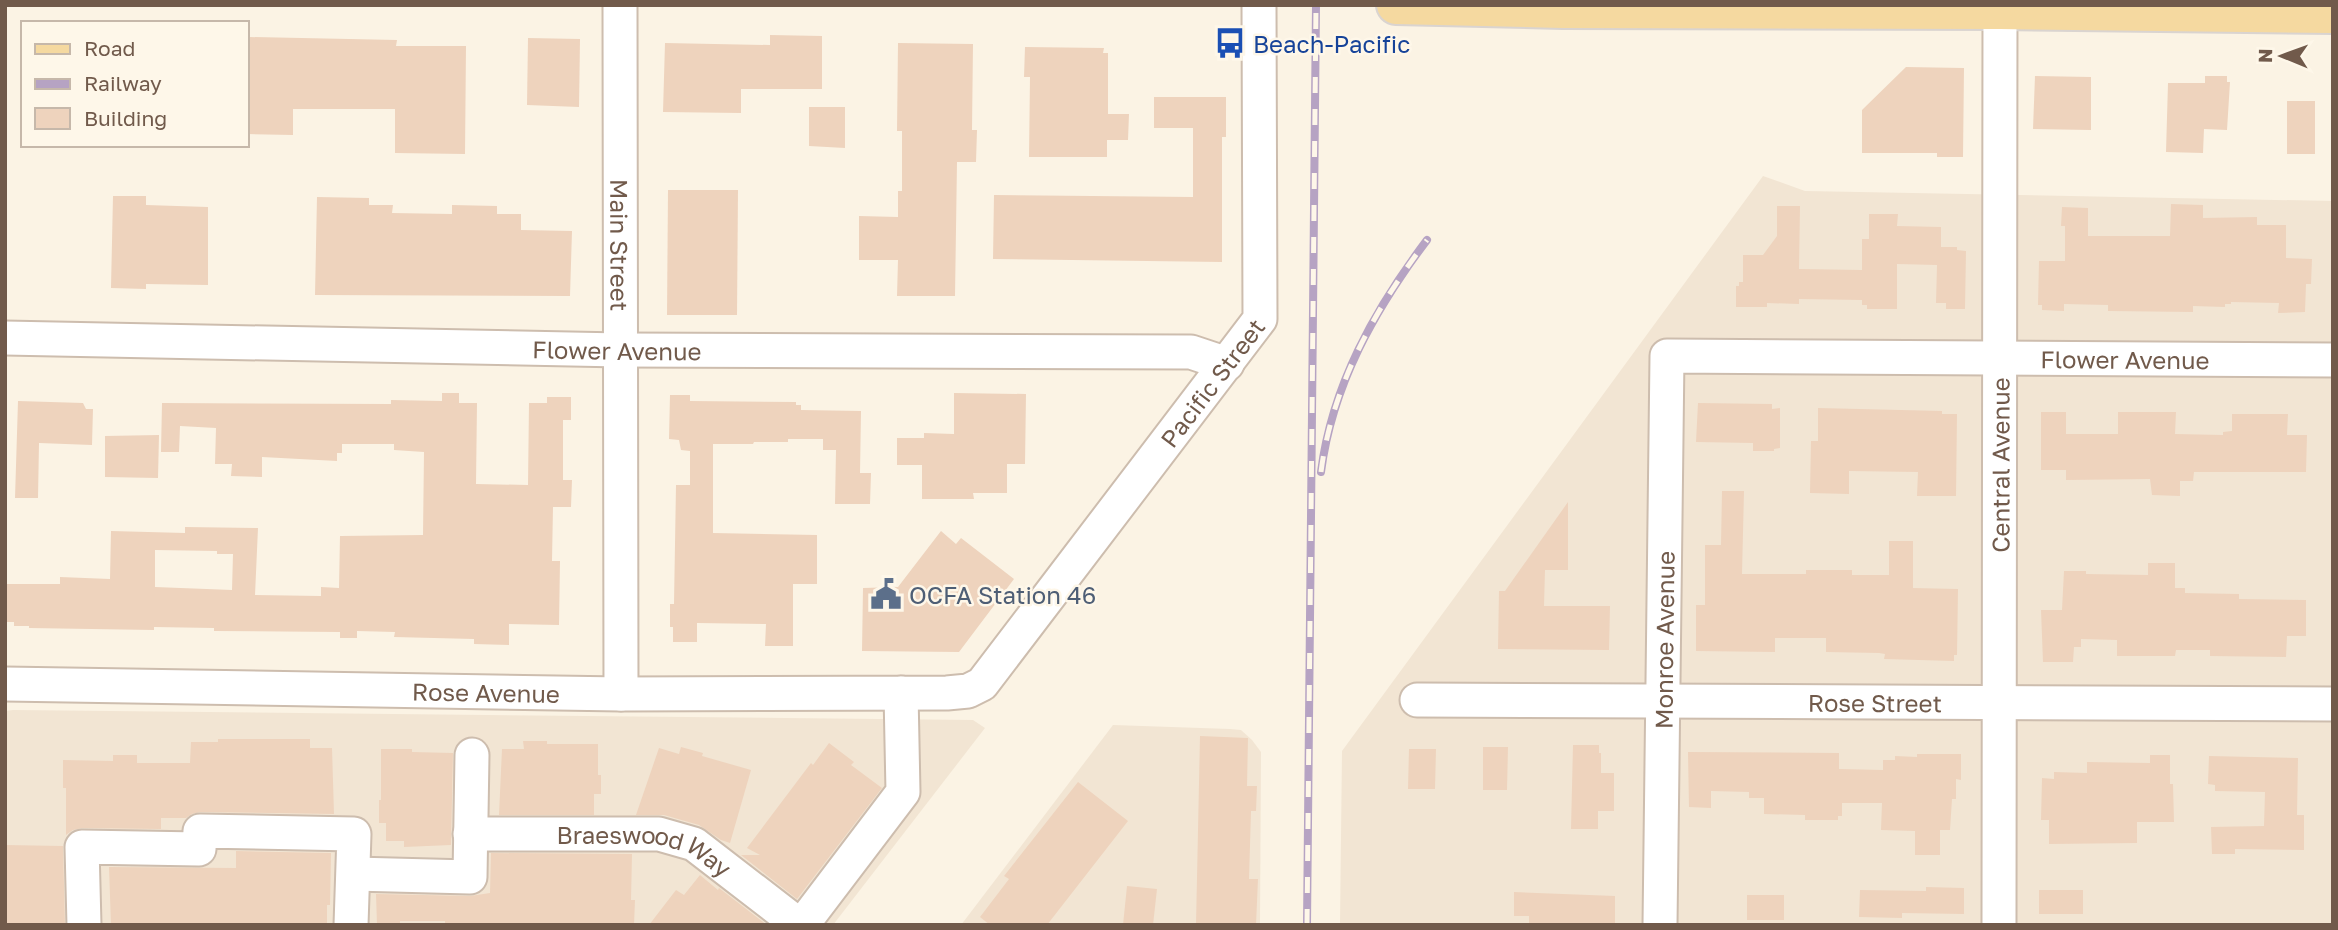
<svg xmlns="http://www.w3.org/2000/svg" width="2338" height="930" font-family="'Golos Text',sans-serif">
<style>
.residential{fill:#f2e5d3}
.building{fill:#eed3bd;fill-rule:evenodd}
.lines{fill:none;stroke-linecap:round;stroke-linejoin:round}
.minor-casing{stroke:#cdbdae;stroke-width:37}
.major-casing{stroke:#dad4d0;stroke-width:42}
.minor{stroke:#fff;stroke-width:33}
.major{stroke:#f5d9a0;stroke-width:38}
.rail-casing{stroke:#b6a3c3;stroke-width:8}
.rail{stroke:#fef7e9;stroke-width:5;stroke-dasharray:16;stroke-linecap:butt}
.labels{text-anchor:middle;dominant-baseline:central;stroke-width:5;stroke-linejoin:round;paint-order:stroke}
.transit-label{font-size:24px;fill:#164399;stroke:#fef7e9;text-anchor:start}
.street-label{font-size:24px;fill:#715a4b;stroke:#fef7e9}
.service-label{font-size:24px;fill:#4e5e75;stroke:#fef7e9;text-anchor:start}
</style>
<rect width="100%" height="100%" fill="#fbf3e4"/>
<g class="residential">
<polygon points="1763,176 1805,191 2333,201 2333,925 1340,925 1342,751"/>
<polygon points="13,710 973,720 985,728 833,925 5,925 5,711"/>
<polygon points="1113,725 1230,729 1241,730 1252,740 1261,752 1260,925 961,925"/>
</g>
<g class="building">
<polygon points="770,35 822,36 822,89 741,89 741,113 663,112 665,43 770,45"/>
<polygon points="249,37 397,40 396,46 466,46 465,154 395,153 395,109 293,109 293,135 247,134"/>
<polygon points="528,38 580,39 579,107 527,105"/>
<polygon points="898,43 973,44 972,130 977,130 976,162 957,162 955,296 897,296 898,260 859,260 859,216 898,217 898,191 902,191 902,131 897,131"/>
<polygon points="1025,47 1104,48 1103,53 1108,53 1108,114 1129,114 1128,140 1107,140 1107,157 1029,157 1030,77 1024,77"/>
<polygon points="1906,67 1964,68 1963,157 1937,157 1937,153 1862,153 1862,110"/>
<polygon points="2035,76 2091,77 2091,130 2033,129"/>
<polygon points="2205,76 2227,76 2227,82 2230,82 2227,130 2204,129 2203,153 2166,152 2168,83 2205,83"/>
<polygon points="1154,97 1226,97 1226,137 1222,137 1222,262 993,259 994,195 1193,197 1193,128 1154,128"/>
<rect x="2287" y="101" width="28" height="53"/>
<polygon points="809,107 845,107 845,148 809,146"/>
<polygon points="668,190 738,190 737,315 667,315"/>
<polygon points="113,196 146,196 146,205 208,207 208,285 146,284 146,289 111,288"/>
<polygon points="317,197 369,198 369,205 393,205 392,213 452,214 452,205 497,206 497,214 521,214 521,230 572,231 570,296 315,295"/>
<polygon points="2171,204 2203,205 2203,218 2257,217 2257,225 2286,225 2286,258 2312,259 2311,284 2306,284 2305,312 2278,313 2279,303 2231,302 2231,304 2225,304 2225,307 2193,306 2193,312 2108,311 2108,305 2064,304 2064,311 2042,310 2042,305 2038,305 2039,261 2065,261 2065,226 2061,226 2062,207 2088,208 2088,236 2170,236"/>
<polygon points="1777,206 1800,206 1799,269 1862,270 1862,239 1869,239 1869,214 1898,214 1897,226 1941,227 1941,247 1957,247 1957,250 1966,251 1965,309 1946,309 1946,303 1936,303 1937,265 1897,264 1897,309 1867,309 1867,305 1862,305 1862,300 1799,299 1799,304 1767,303 1767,307 1736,307 1736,286 1739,286 1739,282 1743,282 1743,255 1763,255 1777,236"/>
<path d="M442 393H459V403H477L476 484 528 485 529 403H547V397H571V420H563V480H572L571 507H553L552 561H560L559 625 509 624V645L474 644V639L394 637 395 632 357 631V638H340V632L214 631V628L154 627V630L29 628V626H14V622H5V584H60V577L110 579 111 531 185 533V527L258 528 255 595 321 596V587L339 588 340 536 423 535 424 452 394 450V444H342V453H337V461L262 457V477L231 476 232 464H215L216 428 180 426 179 452H161L162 403 391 404V400L442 401ZM155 550 217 551V554H233L232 590 155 587Z"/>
<polygon points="954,393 1026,394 1025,464 1007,464 1007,493 973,493 974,499 922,499 922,465 897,465 897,438 924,438 924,433 954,434"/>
<polygon points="670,395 690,395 690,401 796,402 796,405 801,405 801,410 861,411 860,473 871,473 870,504 835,504 836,450 823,450 823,439 788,439 788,442 754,442 753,444 713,444 713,533 817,535 817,584 793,584 793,646 765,646 766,624 697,623 697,642 673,642 673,627 670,627 670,604 674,604 676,485 690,485 690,451 681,450 679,440 669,439"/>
<polygon points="18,401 83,403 86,409 93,409 92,445 39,443 38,498 15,498"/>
<polygon points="1698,403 1772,404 1772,409 1780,408 1780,448 1774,449 1774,451 1753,451 1753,443 1696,442"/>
<polygon points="1818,408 1942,411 1942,414 1957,414 1956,496 1917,496 1918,472 1849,471 1849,494 1810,493 1811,441 1818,441"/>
<polygon points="2041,412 2066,412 2066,434 2118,434 2118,412 2176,412 2175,434 2223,435 2223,432 2232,431 2232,414 2288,414 2287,435 2307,435 2306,472 2194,472 2193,481 2180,481 2180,496 2152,495 2150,479 2066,480 2066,470 2041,470"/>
<polygon points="159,435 158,478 105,477 105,436"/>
<polygon points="1722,491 1744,491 1742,574 1806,574 1806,570 1852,570 1852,575 1889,575 1889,541 1913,541 1913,588 1958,589 1957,655 1954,655 1954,661 1884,659 1885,654 1879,653 1826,652 1826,638 1775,638 1775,652 1696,651 1696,605 1705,605 1705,545 1721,545"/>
<polygon points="1568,502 1568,570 1545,570 1544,606 1610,606 1609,650 1498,649 1499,591 1505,591"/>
<polygon points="941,531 956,544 961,538 1014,579 959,652 862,651 863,588 898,587"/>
<polygon points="2148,563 2175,563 2175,588 2185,588 2185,593 2239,594 2239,599 2306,600 2306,636 2287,636 2286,657 2210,656 2210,650 2176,650 2175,656 2117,656 2117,640 2081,639 2081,647 2074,647 2073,662 2043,662 2041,610 2062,610 2064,571 2086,571 2086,574 2148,575"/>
<polygon points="1200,736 1248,738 1247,786 1257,786 1256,811 1251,811 1249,879 1258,879 1256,925 1196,925"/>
<polygon points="218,739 310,739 310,748 332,748 334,814 200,812 192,814 186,818 161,818 161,829 82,828 73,830 66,835 66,788 63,788 63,760 113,761 113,755 137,755 137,763 190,763 191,742 218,742"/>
<polygon points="523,741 547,741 547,744 598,744 598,775 601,775 601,794 594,794 594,815 499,815 502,749 524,749"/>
<polygon points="829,743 854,762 851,765 882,788 797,899 741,855 760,855 747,848 811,763 813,765"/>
<polygon points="1573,745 1599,745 1599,753 1601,753 1601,773 1614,773 1614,811 1598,811 1598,829 1571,829"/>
<polygon points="681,747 703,753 702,756 751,770 730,843 721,840 699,825 664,815 636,815 659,748 679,754"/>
<polygon points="1483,747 1508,747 1507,790 1483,790"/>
<polygon points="381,749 412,749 412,752 453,753 451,845 404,847 404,841 386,841 386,823 379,823 379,800 381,800"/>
<polygon points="1409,749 1436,749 1435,789 1408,789"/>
<polygon points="1688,752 1839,753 1839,769 1883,770 1883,760 1895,760 1895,756 1917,757 1917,754 1961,754 1961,780 1956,779 1956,799 1952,799 1950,830 1940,830 1940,855 1915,855 1915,831 1881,830 1882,803 1842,803 1842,816 1838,816 1838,820 1805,820 1805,815 1764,814 1764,798 1749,798 1749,792 1711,791 1711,808 1689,807"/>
<polygon points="2150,755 2170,755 2170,784 2173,784 2174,822 2137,822 2137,843 2049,844 2049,820 2041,820 2042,778 2054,779 2054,772 2087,773 2087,762 2150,763"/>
<polygon points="2209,756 2298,758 2297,815 2304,815 2304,850 2235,849 2235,854 2212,854 2211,827 2264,826 2265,792 2215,791 2215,785 2208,784"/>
<polygon points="1078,782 1128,821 1047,925 990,925 980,917 1009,879 1004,876"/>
<polygon points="5,845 63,846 65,925 5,925"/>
<polygon points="236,851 331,853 330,905 327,905 327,923 111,925 109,867 236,868"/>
<polygon points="491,853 632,854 631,900 635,900 634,925 445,925 445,921 400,921 400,925 377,925 376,894 470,896 490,893"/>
<polygon points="700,875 718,890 719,888 767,925 649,925 676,890 684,895"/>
<polygon points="1127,886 1157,889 1153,925 1123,925"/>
<polygon points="1926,887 1964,888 1964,914 1902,913 1902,918 1859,917 1860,890 1926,891"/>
<rect x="2039" y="890" width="44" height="24"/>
<polygon points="1514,892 1615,896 1615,925 1529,924 1529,916 1514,916"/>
<rect x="1747" y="895" width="37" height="25"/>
</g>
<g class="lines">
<defs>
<g id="minor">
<path id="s1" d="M620 5 621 694"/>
<path id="s2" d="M5 338 621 350 1191 352 1227 364"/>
<path id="s3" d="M5 684 621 694 947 693 968 691 982 684 1260 319 1259 5"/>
<path id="s4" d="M1417 700 2333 704"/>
<path id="s5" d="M470 834H659L694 844 799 925"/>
<polyline points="354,874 470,877 472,755"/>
<polyline points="84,925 82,847 199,849 200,831 354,834 351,925"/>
<polyline points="802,925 903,792 901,693"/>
<path id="s6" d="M1660 925 1667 356 2333 360"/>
<path id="s7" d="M1999 925 2000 5"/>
</g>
<polyline id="major" points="1396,5 1563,9 2000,10 2333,14"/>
</defs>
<use href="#minor" class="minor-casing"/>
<use href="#major" class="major-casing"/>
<use href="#minor" class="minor"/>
<use href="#major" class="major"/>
<defs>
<g id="rail">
<path d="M1321 472C1332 385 1375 309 1427 240"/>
<polyline points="1307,925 1316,5"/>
</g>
</defs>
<use href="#rail" class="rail-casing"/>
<use href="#rail" class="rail"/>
</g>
<defs>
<symbol id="bus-bare" viewBox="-9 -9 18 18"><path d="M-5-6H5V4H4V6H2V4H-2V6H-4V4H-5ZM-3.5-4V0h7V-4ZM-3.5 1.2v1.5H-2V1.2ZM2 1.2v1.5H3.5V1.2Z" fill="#1a4fb4" stroke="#fef7e9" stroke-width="2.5" paint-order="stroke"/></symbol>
<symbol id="civic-bare" viewBox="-9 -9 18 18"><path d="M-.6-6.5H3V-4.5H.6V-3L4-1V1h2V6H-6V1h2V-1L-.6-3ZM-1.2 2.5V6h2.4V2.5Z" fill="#5c6f8a" stroke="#fef7e9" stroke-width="2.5" paint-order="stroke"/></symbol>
</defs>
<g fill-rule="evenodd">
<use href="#bus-bare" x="1208" y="21" width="44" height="44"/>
<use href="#civic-bare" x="864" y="572" width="44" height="44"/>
</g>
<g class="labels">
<g class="transit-label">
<text x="1253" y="43">Beach-Pacific</text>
</g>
<g class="street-label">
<text stroke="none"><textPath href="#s1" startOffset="240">Main Street</textPath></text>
<text stroke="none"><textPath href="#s2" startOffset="612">Flower Avenue</textPath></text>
<text stroke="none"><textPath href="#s6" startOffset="1027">Flower Avenue</textPath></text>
<text stroke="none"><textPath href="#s3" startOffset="1358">Pacific Street</textPath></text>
<text stroke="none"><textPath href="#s7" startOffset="460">Central Avenue</textPath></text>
<text stroke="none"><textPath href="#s6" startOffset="285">Monroe Avenue</textPath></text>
<text stroke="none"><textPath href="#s3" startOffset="481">Rose Avenue</textPath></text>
<text stroke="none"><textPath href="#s4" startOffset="458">Rose Street</textPath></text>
<text stroke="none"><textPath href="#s5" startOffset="178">Braeswood Way</textPath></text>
</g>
<g class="service-label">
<text x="909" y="594">OCFA Station 46</text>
</g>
</g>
<rect width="2338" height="930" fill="none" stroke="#715a4b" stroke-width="14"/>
<rect x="21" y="21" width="228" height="126" fill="#fef7e9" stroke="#c6b8aa" stroke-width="2"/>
<rect x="35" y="44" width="35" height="10" fill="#f5d9a0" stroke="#c6b8aa" stroke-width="2"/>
<text x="84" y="56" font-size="21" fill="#715a4b">Road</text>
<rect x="35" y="79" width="35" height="10" fill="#b6a3c3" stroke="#c6b8aa" stroke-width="2"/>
<text x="84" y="91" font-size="21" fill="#715a4b">Railway</text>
<rect x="35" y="108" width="35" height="21" fill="#eed3bd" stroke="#c6b8aa" stroke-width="2"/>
<text x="84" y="126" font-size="21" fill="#715a4b">Building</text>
<g transform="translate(2282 56) rotate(271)" stroke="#fef7e9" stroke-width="5" paint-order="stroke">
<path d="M0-5L12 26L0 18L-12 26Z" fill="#715a4b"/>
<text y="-10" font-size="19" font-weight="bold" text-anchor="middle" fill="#715a4b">N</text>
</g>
</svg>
